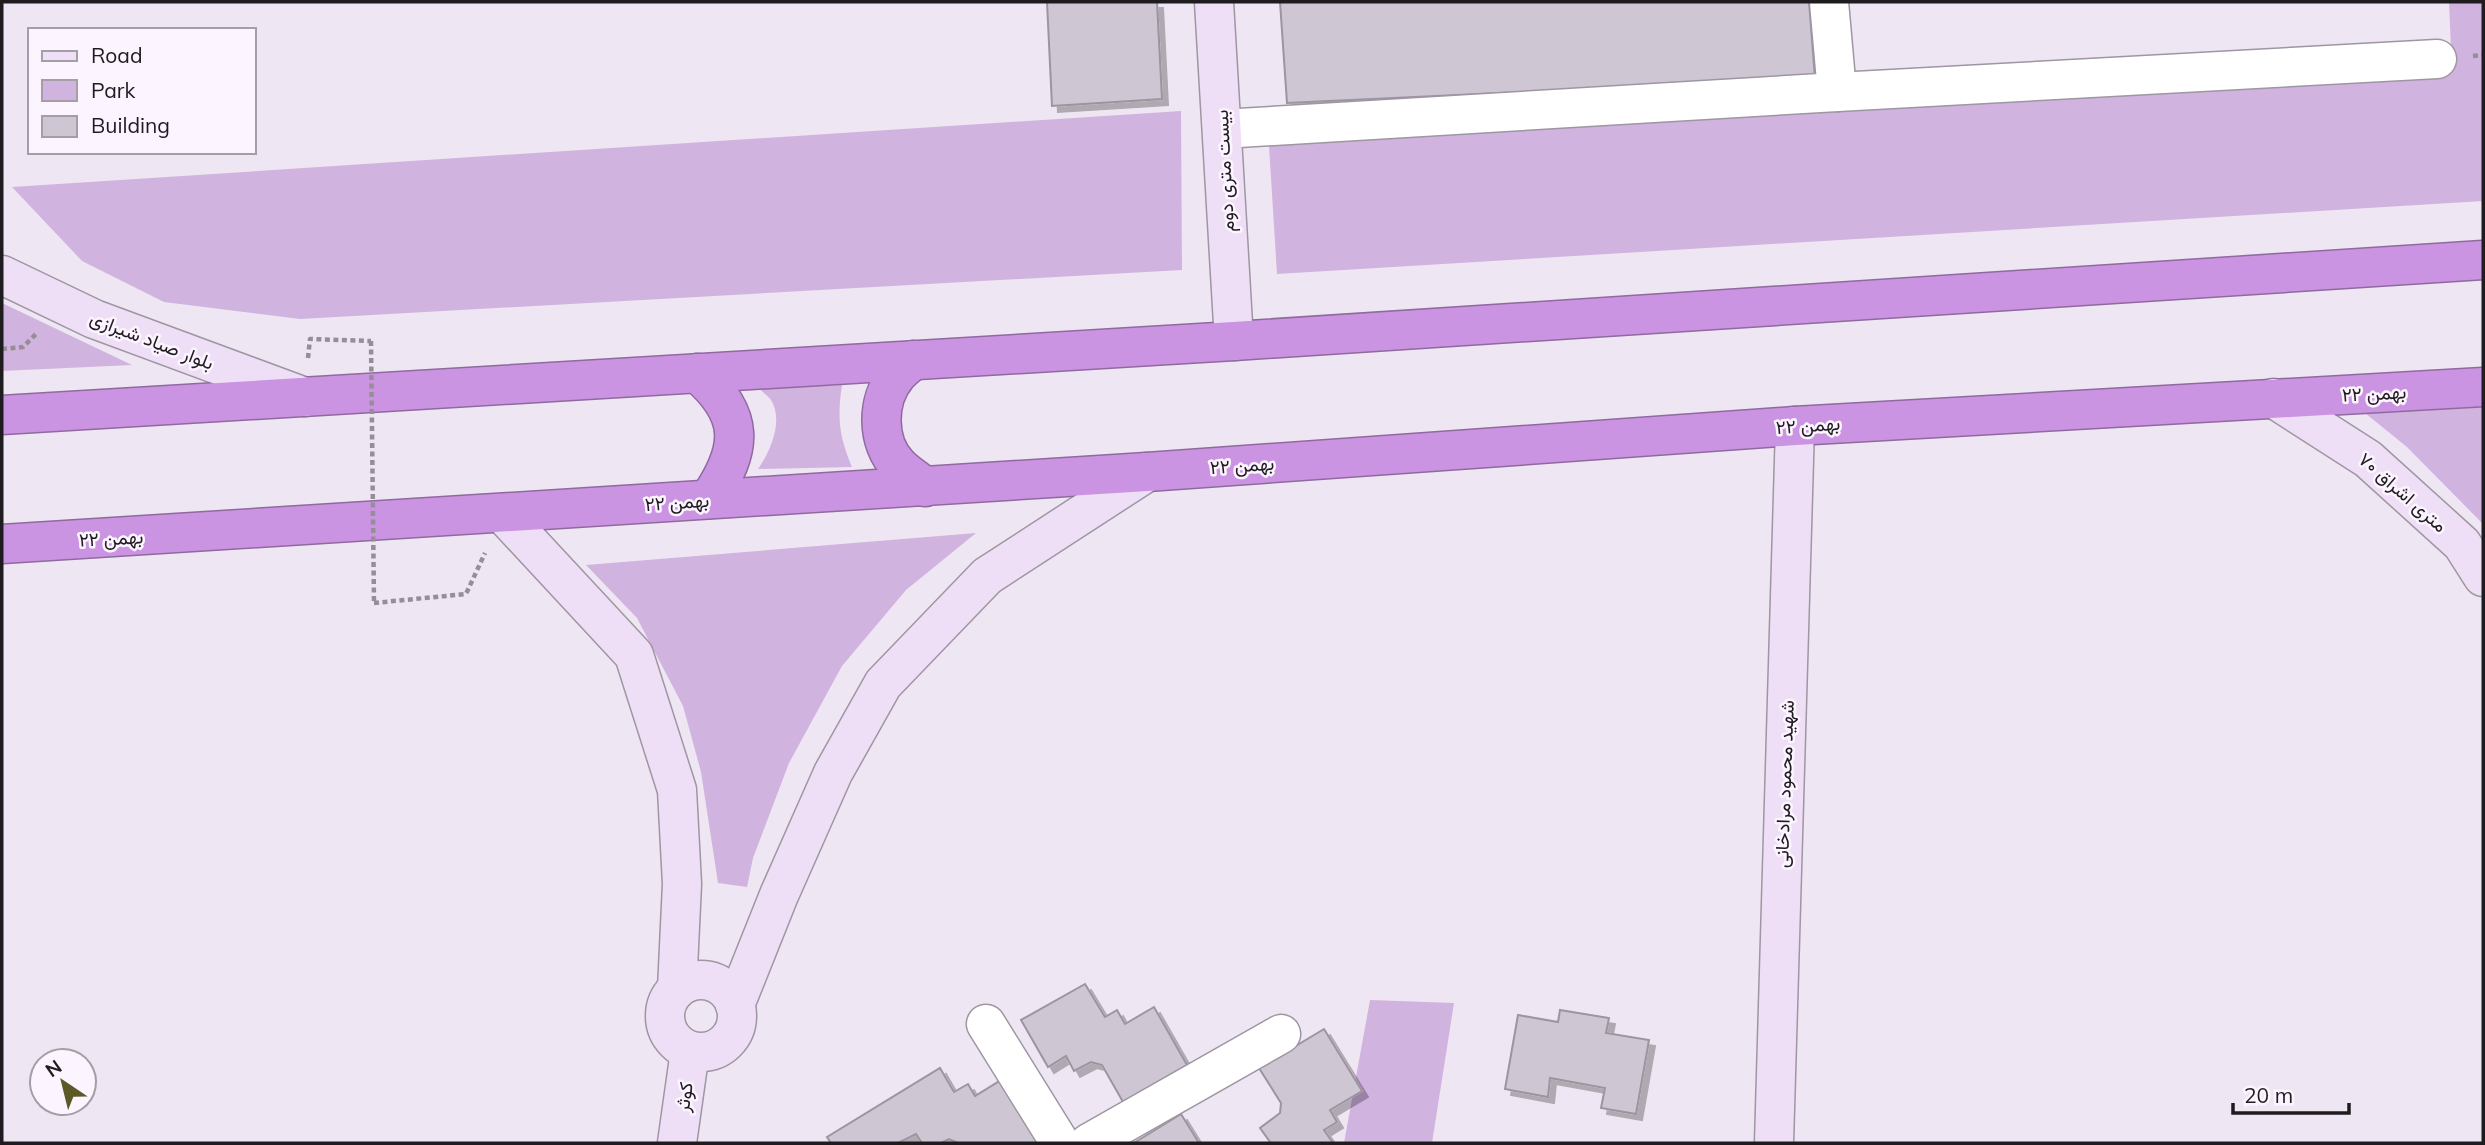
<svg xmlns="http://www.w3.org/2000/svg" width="2485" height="1145" font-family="Mulish,Vazirmatn,sans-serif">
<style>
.green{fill:#d1b3df}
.building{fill:#cfc6d3;stroke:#9d94a0;stroke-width:2;filter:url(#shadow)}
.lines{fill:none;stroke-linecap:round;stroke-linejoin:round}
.street-casing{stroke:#9e96a2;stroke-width:41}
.secondary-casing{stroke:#9e96a2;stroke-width:41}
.highway-casing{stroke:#8f6a9e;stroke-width:41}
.path{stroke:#958e97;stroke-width:4.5;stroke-dasharray:5 3.5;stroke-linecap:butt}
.street{stroke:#fff;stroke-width:38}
.secondary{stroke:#efdff6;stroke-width:38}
.highway{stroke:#cb94e2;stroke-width:38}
.path-bridge{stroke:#958e97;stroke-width:4.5;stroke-dasharray:5 3.5;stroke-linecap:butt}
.labels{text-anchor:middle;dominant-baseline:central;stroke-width:5;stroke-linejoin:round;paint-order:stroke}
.street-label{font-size:19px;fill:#1f1c20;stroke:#fcf4ff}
</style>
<defs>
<filter id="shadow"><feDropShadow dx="6" dy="6" stdDeviation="0" flood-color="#0004"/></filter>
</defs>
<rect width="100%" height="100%" fill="#efe6f3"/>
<g class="green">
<polygon points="2449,2 2483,2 2483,201 1277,274 1269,146 2452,73"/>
<polygon points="1181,111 1182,270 300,319 164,302 82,261 12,187"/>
<polygon points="2,303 132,365 2,371"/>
<path d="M842 385C837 418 839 436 852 467L758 469C770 452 784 421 771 400 768 396 762 392 759 388Z"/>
<polygon points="2483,407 2483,524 2407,447 2365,413"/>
<polygon points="976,533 906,590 842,666 789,763 753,858 747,887 718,883 701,772 683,706 637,618 586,565"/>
<polygon points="1370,1000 1454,1003 1432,1143 1344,1143"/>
</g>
<g class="building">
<polygon points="1047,2 1157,2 1162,99 1052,106"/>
<polygon points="1280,2 1809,2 1815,78 1287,103"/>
<polygon points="1085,984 1105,1017 1117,1010 1125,1024 1154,1007 1187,1065 1123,1102 1102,1065 1091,1062 1074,1071 1066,1056 1048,1067 1021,1020"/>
<polygon points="1560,1010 1609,1018 1606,1033 1649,1040 1636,1114 1601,1108 1605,1088 1550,1078 1548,1097 1505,1089 1518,1015 1558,1022"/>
<polygon points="1324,1029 1362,1091 1330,1110 1337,1122 1324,1130 1333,1143 1269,1143 1270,1142 1260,1128 1280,1113 1281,1103 1259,1068"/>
<polygon points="940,1068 954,1092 968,1084 975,1096 1006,1077 1044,1139 1036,1143 958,1143 949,1139 941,1143 922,1143 916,1134 898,1143 831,1143 827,1137"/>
<polygon points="1181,1114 1199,1143 1134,1143"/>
</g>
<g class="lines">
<defs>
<g id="street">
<polyline points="1829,2 1837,92"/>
<polyline points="1222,129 1837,92 2437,59"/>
<polyline points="986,1024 1060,1143"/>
<polyline points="1089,1143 1281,1034"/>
</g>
<g id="secondary">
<polyline points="1214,2 1234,341"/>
<polyline points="2,275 94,319 305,397"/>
<polyline points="2273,398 2368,459 2462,544 2483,577"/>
<polyline points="503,514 634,655 677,790 682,884 677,989"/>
<circle cx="701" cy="1016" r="36"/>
<polyline points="735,1005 779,895 833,773 883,684 987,576 1147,472"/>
<polyline points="677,1143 690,1051"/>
<polyline points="1774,1143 1795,426"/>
</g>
<g id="highway">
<path d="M913 360C908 365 901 370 897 375 876 400 876 443 899 466 907 474 917 480 925 487"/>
<path d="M697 373C746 415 743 449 709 499"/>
<polyline points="2,415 1234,341 2483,260"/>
<polyline points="2,544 1147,472 1795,426 2483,387"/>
</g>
</defs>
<use href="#street" class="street-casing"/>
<use href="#secondary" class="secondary-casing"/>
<use href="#highway" class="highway-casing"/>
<g class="path">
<polyline points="2473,56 2483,55"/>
<polyline points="2,349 23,347 37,333"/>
<polyline points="308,358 310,339 371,341"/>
<polyline points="374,603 466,594 485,553"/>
</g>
<use href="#street" class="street"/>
<use href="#secondary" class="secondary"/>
<use href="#highway" class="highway"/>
<polyline class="path-bridge" points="371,341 374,603"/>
</g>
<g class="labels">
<g class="street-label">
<text transform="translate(1224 171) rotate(-93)">بیست متری دوم</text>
<text transform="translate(152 340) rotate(21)">بلوار صیاد شیرازی</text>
<text transform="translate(2374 393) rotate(-3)">۲۲ بهمن</text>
<text transform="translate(1808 425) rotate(-4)">۲۲ بهمن</text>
<text transform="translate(1242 465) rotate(-4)">۲۲ بهمن</text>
<text transform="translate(2403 492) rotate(41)">۷۰ متری اشراق</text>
<text transform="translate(677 502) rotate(-4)">۲۲ بهمن</text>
<text transform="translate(111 538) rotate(-3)">۲۲ بهمن</text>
<text transform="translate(1784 784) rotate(-88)">شهید محمود مرادخانی</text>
<text transform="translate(684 1097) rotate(-82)">کوثر</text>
</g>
</g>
<rect width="2485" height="1145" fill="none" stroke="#1f1c20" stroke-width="7"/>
<rect x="28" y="28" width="228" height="126" fill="#fcf4ff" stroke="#a49ea6" stroke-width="2"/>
<rect x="42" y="51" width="35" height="10" fill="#efdff6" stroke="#a49ea6" stroke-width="2"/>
<text x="91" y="63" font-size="21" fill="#1f1c20">Road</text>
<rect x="42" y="80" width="35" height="21" fill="#d1b3df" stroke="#a49ea6" stroke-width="2"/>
<text x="91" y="98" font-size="21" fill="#1f1c20">Park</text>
<rect x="42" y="116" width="35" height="21" fill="#cfc6d3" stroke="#a49ea6" stroke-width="2"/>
<text x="91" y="133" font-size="21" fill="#1f1c20">Building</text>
<g transform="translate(63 1082) rotate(325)"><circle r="33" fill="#fcf4ff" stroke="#a49ea6" stroke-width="2"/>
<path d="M0-5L12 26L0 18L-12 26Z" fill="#5c5926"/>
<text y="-10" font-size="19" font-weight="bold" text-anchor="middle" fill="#1f1c20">N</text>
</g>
<path d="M2233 1103v10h116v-10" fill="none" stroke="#1f1c20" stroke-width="3.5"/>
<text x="2244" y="1103" font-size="21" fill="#1f1c20" stroke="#fcf4ff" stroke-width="5" paint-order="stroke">20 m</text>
</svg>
